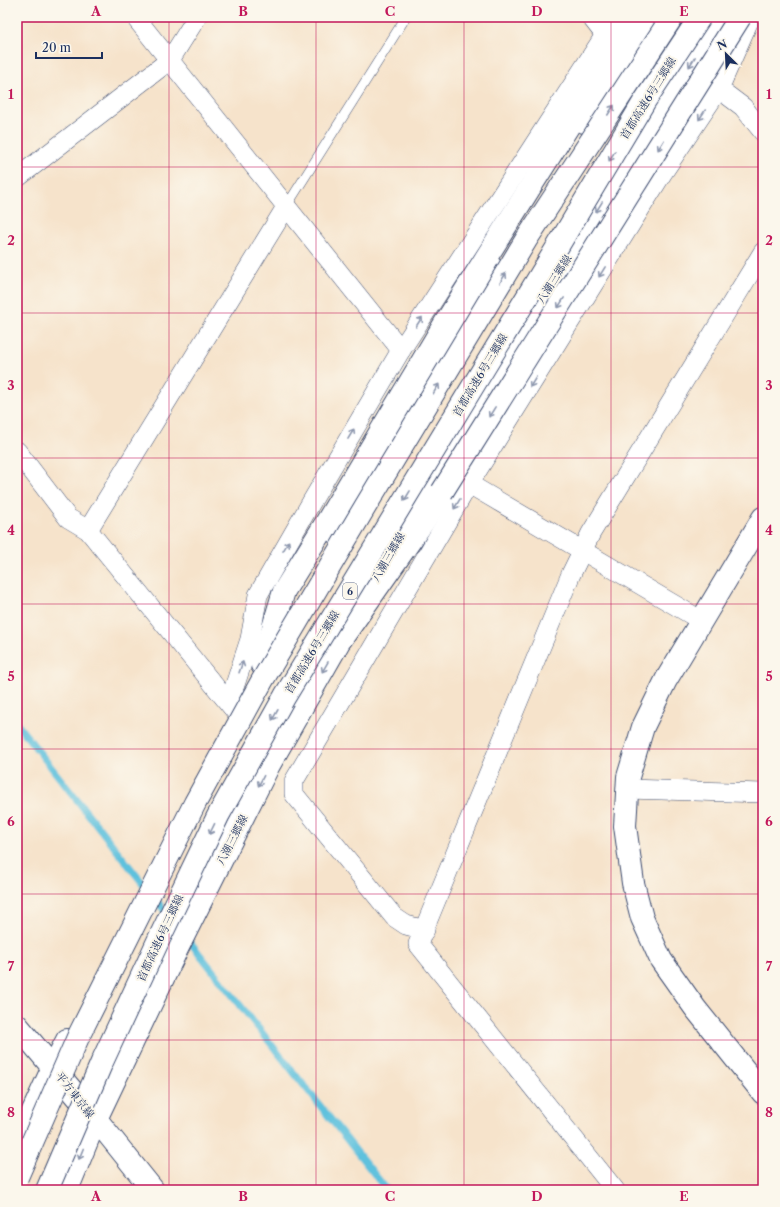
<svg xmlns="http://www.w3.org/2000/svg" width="780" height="1207" font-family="'Libre Caslon Text','Noto Serif JP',serif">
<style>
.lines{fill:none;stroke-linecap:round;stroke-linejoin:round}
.stream{stroke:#5fc1dd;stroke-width:7}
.lane-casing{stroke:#3c4a6e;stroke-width:10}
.street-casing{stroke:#3c4a6e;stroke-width:20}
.secondary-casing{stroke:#3c4a6e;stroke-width:24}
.highway-casing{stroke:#3c4a6e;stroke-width:24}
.lane{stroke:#fff;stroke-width:9}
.street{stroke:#fff;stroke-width:19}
.secondary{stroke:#fff;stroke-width:22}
.highway{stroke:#fff;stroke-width:22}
.highway-bridge-casing{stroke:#3c4a6e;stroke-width:24;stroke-linecap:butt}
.highway-bridge{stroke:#fff;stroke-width:22}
.oneway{stroke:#8d97ae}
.grid{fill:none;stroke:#c2185b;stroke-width:1;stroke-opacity:0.55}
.labels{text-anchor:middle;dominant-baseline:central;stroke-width:4;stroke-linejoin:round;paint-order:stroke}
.shield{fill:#fbf7ec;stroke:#5e6b89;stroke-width:1}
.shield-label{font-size:10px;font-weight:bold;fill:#1b2f5e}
.street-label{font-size:11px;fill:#1b2f5e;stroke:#fbf7ec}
.neatline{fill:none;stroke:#c2185b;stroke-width:1.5}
.grid-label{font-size:13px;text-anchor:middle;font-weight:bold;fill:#c2185b}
</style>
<rect width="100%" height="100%" fill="#fbf7ec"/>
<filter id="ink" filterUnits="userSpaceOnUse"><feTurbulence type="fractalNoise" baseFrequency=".025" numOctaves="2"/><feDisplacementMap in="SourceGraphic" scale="8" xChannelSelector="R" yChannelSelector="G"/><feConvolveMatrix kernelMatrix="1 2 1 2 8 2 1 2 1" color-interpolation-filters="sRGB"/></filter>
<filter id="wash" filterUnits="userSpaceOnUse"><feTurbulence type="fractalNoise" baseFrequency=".012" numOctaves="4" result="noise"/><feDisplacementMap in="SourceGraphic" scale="16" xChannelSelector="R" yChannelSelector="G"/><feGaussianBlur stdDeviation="0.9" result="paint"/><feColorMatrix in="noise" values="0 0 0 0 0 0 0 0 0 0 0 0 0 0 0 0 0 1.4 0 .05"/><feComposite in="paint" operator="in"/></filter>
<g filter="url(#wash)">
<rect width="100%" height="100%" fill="#f6e3cb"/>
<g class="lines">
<g class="stream">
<polyline points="17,724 167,914"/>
<polyline points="186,937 387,1190"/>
</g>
</g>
</g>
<g filter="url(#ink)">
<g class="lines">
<defs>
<polyline id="lane" points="286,207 406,17"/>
<g id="street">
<polyline points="135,17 401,350"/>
<polyline points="591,17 605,35"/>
<polyline points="719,89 743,107 763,132"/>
<polyline points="17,178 170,60 197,17"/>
<polyline points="17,451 68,518 88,530 235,711"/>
<polyline points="469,484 702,621"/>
<polyline points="88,530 286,207"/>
<polyline points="229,703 250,639 258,595 312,501 401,350 605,35 620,17"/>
<polyline points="627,789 763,793"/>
<polyline points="425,930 406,925 394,917 294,794 294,781 469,484 662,174 719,89 748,23 748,17"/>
<polyline points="615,1190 418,944 571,574 591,533 763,252"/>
</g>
<g id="secondary">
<polyline points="584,122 651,17"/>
<polyline points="763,518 666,680 643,727 628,777 625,826 633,883 642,918 661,960 695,1008 763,1093"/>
<polyline points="337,534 429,372 492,268"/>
<polyline points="385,561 467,420 564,263 720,17"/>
<polyline points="17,1025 96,1119 153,1190"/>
<polyline points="17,1146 53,1067 67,1040"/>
<polyline points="67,1190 96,1119 177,949 269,765 351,621"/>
</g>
<g id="highway">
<polyline points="342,638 424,521 442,492"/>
<polyline points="262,665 284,591 329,518 447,320 620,44 639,17"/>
</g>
</defs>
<use href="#lane" class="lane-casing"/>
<use href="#street" class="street-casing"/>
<use href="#secondary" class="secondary-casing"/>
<use href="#highway" class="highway-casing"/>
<use href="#lane" class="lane"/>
<use href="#street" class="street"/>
<use href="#secondary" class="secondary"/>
<use href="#highway" class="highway"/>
<defs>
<g id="highway-bridge">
<polyline points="442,492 740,17"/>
<polyline points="17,1177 79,1035 195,803 262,681 365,507 526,240 672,17"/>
<polyline points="47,1190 102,1062 159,939 218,816 285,696 552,256 644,102 700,17"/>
</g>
</defs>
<use href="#highway-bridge" class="highway-bridge-casing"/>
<use href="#highway-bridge" class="highway-bridge"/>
</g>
<defs><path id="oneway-shaft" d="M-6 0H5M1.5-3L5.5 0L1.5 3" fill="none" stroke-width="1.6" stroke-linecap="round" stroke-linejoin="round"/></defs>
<g class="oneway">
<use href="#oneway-shaft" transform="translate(692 62) rotate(122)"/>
<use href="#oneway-shaft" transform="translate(611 110) rotate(-57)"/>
<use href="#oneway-shaft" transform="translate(702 115) rotate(123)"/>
<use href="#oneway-shaft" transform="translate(661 145) rotate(122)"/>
<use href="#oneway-shaft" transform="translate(612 156) rotate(121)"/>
<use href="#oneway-shaft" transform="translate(599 207) rotate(122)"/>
<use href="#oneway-shaft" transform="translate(602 272) rotate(122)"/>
<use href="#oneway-shaft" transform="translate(503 278) rotate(-59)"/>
<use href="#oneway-shaft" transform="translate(561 303) rotate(122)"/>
<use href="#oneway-shaft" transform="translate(419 322) rotate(-57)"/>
<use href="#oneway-shaft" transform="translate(533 382) rotate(122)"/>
<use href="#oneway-shaft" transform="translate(436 389) rotate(-59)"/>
<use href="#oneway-shaft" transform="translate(492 412) rotate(122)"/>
<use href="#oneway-shaft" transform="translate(351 434) rotate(-59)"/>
<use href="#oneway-shaft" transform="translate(407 496) rotate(121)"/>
<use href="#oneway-shaft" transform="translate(457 504) rotate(121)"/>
<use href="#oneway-shaft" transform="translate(286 546) rotate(-60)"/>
<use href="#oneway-shaft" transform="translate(241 667) rotate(-71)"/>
<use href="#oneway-shaft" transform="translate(325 667) rotate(120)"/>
<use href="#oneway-shaft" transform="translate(275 715) rotate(119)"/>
<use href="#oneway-shaft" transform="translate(261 781) rotate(117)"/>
<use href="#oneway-shaft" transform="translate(212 829) rotate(116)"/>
<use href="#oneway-shaft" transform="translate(81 1154) rotate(112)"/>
</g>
</g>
<path class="grid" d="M169 17V1190M316 17V1190M464 17V1190M611 17V1190M17 167H763M17 313H763M17 458H763M17 604H763M17 749H763M17 894H763M17 1040H763"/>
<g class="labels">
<rect class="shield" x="343" y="583" width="14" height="16" rx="3"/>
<g class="shield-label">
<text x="350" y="591">6</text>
</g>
<g class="street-label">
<text transform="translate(648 98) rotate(-58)">首都高速6号三郷線</text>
<text transform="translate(554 279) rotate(-58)">八潮三郷線</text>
<text transform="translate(480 375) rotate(-59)">首都高速6号三郷線</text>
<text transform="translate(388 557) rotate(-60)">八潮三郷線</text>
<text transform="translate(312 652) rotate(-59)">首都高速6号三郷線</text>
<text transform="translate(232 840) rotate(-63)">八潮三郷線</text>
<text transform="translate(160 938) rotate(-65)">首都高速6号三郷線</text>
<text transform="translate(75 1095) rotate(52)">平方東京線</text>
</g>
</g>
<rect width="780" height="1207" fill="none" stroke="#fbf7ec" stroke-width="44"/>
<g transform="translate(726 54) rotate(336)" stroke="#fbf7ec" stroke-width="3" paint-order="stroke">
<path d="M0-3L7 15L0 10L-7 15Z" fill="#1b2f5e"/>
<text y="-6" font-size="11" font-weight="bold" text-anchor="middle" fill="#1b2f5e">N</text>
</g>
<path d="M36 52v6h66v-6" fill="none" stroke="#1b2f5e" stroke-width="2"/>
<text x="42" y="52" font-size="12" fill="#1b2f5e" stroke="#fbf7ec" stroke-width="3" paint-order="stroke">20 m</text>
<rect x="22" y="22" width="736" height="1163" class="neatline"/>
<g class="grid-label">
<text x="96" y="16">A</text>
<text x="243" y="16">B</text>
<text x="390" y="16">C</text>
<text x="537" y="16">D</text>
<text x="684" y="16">E</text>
<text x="11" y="99">1</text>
<text x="769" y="99">1</text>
<text x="11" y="245">2</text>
<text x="769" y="245">2</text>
<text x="11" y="390">3</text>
<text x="769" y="390">3</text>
<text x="11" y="535">4</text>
<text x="769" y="535">4</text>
<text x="11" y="681">5</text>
<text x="769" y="681">5</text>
<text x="11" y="826">6</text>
<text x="769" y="826">6</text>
<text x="11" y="971">7</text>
<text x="769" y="971">7</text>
<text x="11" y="1117">8</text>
<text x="769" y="1117">8</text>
<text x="96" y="1201">A</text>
<text x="243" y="1201">B</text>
<text x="390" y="1201">C</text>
<text x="537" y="1201">D</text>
<text x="684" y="1201">E</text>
</g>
</svg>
